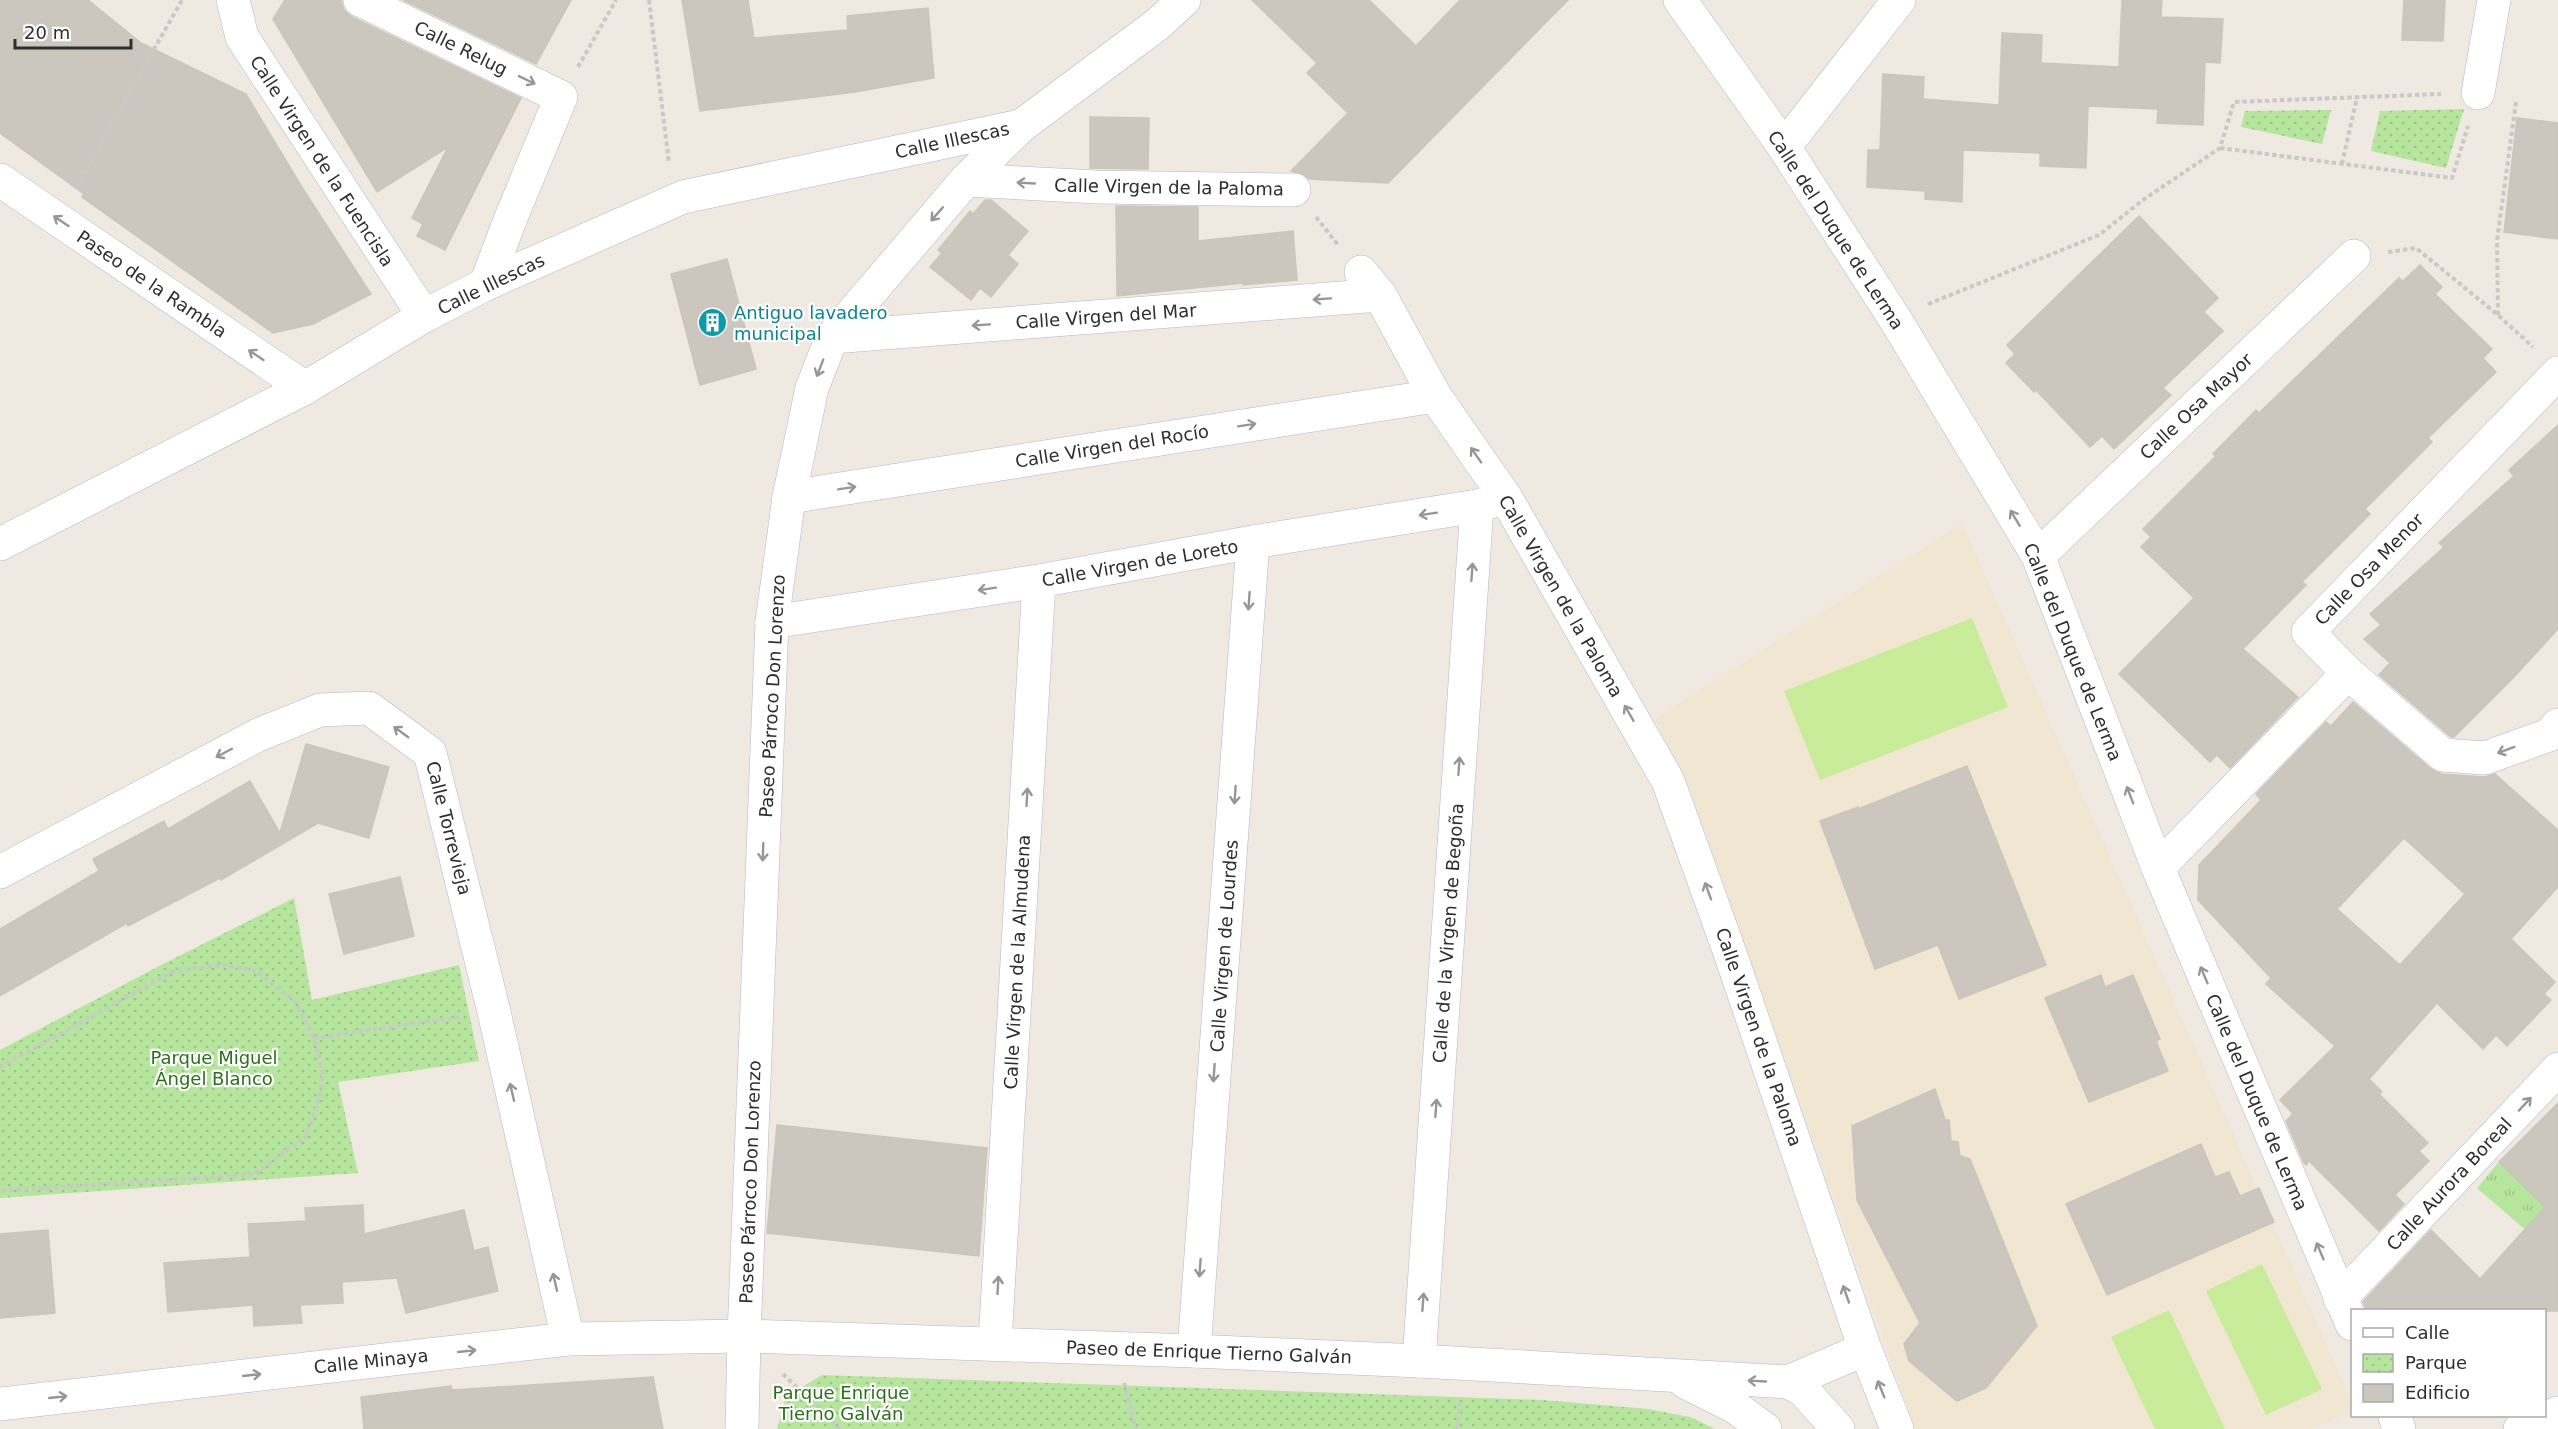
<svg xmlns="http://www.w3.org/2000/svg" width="2558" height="1429" font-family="'DejaVu Sans',sans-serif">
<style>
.education{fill:#f0e6d1}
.grass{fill:url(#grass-tufts)}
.park{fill:url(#park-dots)}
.pitch{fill:#c9ec9a}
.building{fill:#cbc7bf;stroke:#cbc5ba;stroke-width:1.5;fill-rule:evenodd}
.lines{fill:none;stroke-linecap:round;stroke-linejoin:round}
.minor-casing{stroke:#b4b7c1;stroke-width:34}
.path{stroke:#c9c9c9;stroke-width:4;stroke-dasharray:4.5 3;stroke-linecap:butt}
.minor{stroke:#fff;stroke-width:33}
.oneway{stroke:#969696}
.labels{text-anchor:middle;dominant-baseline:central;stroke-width:4.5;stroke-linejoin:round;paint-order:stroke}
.street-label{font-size:18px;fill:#2e2e2e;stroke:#fff}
.culture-label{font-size:18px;fill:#0d838f;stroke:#fff;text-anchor:start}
.park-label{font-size:18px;fill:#2c6e1b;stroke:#fff}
</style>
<defs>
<pattern id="grass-tufts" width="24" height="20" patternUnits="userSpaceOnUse" patternTransform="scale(1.5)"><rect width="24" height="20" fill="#b6e59e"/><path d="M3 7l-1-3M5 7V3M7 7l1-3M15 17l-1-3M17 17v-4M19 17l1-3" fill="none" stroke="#9dc588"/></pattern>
<pattern id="park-dots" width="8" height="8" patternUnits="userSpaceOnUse" patternTransform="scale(1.5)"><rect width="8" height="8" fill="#b6e59e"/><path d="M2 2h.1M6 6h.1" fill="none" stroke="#9dc588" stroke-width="1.8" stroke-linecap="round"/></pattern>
</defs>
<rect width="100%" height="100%" fill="#efe9e1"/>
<polygon class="education" points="1962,523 2352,1402 2352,1412 2312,1429 1915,1429 1690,788 1654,719"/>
<polygon class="grass" points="2499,1162 2549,1192 2536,1239 2477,1188"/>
<g class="park">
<polygon points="2464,109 2446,168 2371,151 2380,111"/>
<polygon points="2331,110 2322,144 2241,127 2245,111"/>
<polygon points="294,898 312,1000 459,965 479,1061 338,1082 358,1173 0,1198 0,1050 163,964"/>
<polygon points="822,1375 1543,1400 1648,1409 1690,1417 1715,1429 777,1429 786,1397"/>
</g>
<g class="pitch">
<polygon points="1972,618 2008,707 1820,780 1784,691"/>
<polygon points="2262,1264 2322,1389 2266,1415 2206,1291"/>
<polygon points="2169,1310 2225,1429 2155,1429 2111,1337"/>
</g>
<g class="building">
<polygon points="0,0 88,0 141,43 246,94 303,189 371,294 313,324 273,333 82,197 84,194 0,133"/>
<polygon points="285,0 341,0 344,10 352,17 521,98 445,250 417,236 423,224 412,218 448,147 377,192 273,19"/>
<polygon points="403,0 571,0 536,64"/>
<polygon points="682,0 748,0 754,38 848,30 847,16 928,8 934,78 855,92 700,111"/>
<polygon points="1252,0 1369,0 1416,46 1460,0 1568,0 1388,183 1309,179 1303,174 1291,171 1348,113 1307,73 1317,63"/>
<polygon points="2122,0 2162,0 2161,17 2223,19 2220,63 2205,62 2203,125 2157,123 2158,109 2088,106 2086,168 2040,166 2040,153 1963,150 1962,202 1925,199 1925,191 1867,187 1868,150 1880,150 1883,74 1924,77 1923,99 1999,105 2002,33 2042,35 2041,63 2119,67"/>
<polygon points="2404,0 2445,0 2443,41 2402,40"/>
<polygon points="1090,117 1149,118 1148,169 1090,168"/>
<polygon points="2517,118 2558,123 2558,239 2504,232"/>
<polygon points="985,200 991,200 1028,231 1008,255 1018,264 991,297 980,288 971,300 930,267 942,253 938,250 970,211 973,214"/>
<polygon points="1116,206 1198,207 1198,241 1293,231 1297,280 1243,285 1243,283 1117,296"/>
<polygon points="2139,216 2218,298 2204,312 2223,331 2163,388 2171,395 2114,449 2102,436 2090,447 2036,390 2034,392 2006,363 2015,354 2007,345"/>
<polygon points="727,259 756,369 700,385 671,274"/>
<polygon points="2420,265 2442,287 2435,294 2492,349 2483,358 2496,372 2428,438 2432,442 2365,509 2370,514 2302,582 2306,585 2243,649 2298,697 2230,768 2217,755 2210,762 2119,674 2194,598 2141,547 2151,537 2143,529 2216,456 2213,454 2256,410 2259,413 2399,278 2403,281"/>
<polygon points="2558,425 2558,629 2512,679 2454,737 2451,737 2379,675 2390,663 2364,639 2381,625 2370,614 2444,547 2439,543 2514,476 2509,470"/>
<path d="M2353 702 2431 769 2442 774 2484 777 2495 774 2558 830V887L2511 939 2555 982 2544 994 2551 1000 2507 1046 2496 1035 2483 1049 2437 1003 2369 1079 2382 1092 2379 1094 2428 1143 2419 1151 2429 1161 2395 1195 2404 1204 2379 1231 2309 1161 2306 1165 2304 1163 2286 1121 2293 1114 2280 1100 2335 1046 2266 984 2271 978 2198 900 2199 865 2261 800 2256 794 2326 722 2331 726ZM2404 838 2465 894 2400 965 2337 909Z"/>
<polygon points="306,744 389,767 369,838 318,823 221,880 220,878 128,926 127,923 0,996 0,929 99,871 93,859 164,821 168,829 250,781 280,833"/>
<polygon points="1967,766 2046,965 1959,999 1938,945 1875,969 1820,821 1858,807 1858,809"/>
<polygon points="400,877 414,936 344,954 329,894"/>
<polygon points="2101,975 2105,987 2133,975 2160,1039 2156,1041 2168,1071 2089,1102 2045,998"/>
<polygon points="1935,1089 1945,1120 1949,1120 1951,1141 1958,1142 1960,1156 1970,1159 2037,1326 1986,1388 1957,1401 1909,1361 1904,1344 1920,1323 1857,1200 1852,1126"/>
<polygon points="2558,1103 2558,1311 2367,1311 2363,1302 2431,1230 2480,1279 2545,1207 2499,1162"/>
<polygon points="777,1125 987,1148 979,1256 767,1233"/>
<polygon points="2201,1144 2215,1177 2229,1172 2240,1196 2259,1188 2274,1222 2107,1295 2066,1204"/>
<polygon points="363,1205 364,1234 464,1210 474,1251 488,1247 498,1291 406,1313 397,1278 342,1282 343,1303 300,1305 302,1323 254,1326 253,1305 168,1312 164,1263 250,1257 248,1224 306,1221 305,1208"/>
<polygon points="48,1230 55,1313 0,1318 0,1234"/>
<polygon points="653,1377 663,1429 364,1429 361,1397 451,1386 452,1390"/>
</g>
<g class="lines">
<defs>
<g id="minor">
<polyline points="233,0 242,37 424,316"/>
<polyline points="360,0 561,97 510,220 486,284"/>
<polyline points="1680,0 1784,147 1895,319 2038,556 2158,868 2352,1324"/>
<polyline points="2478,93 2494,0"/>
<polyline points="1784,147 1899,0"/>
<polyline points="0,180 305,388"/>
<polyline points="966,180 1097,187 1294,190"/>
<polyline points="1361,272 1380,295 1435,396 1506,498 1668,781 1730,953 1865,1349 1897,1429"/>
<polyline points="832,337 1380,295"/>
<polyline points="789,497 1435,396"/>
<polyline points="0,544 305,388 424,316 486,284 683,197 1021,126"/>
<polyline points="2038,556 2354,256"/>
<polyline points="772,622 1039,581 1253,542 1477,506 1498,500"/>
<polyline points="2348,673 2443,755 2485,758 2549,735 2558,725"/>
<polyline points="2158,868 2348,673 2308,632 2558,373"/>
<polyline points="0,872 258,735 320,710 369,708 430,753 494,1012 568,1339"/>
<polyline points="2340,1299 2558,1069"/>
<polyline points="995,1343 1039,581"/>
<polyline points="1194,1351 1253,542"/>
<polyline points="1419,1361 1477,506"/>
<polyline points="1685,1382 1735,1407 1765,1429"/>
<polyline points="1788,1382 1865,1349"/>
<polyline points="0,1404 568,1339 744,1336 1194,1351 1419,1361 1788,1382 1803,1390 1838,1429"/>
<polyline points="2395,1416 2399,1429"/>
<polyline points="742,1429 744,1336 772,622 789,497 812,388 832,337 966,180 1021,126 1158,24 1184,0"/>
<polyline points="2520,1429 2558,1413"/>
</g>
</defs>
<use href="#minor" class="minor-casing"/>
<g class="path">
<polyline points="649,0 669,163"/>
<polyline points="578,67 616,0"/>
<polyline points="2220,148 2452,178 2468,126"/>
<polyline points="2342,164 2357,97"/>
<polyline points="76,187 182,0"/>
<polyline points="1316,217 1339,246"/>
<polyline points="2388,252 2416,248 2498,315 2533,347"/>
<polyline points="1928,304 2099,235 2143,200 2220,148 2234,102 2441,94"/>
<polyline points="2498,315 2497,241 2516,102"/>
<polyline points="314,1038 459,1017"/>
<polyline points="0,1067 176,970 224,965 257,971 296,1003 314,1038 323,1074 317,1108 305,1137 255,1174 0,1191"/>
<polyline points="783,1374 840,1429"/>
<polyline points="1124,1383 1136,1429"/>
<polyline points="1457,1429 1460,1400"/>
</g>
<use href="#minor" class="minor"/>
</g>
<defs><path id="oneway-shaft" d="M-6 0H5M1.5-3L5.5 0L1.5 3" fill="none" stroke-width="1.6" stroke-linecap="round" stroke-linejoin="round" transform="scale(1.5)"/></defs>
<g class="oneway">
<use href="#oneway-shaft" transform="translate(527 80) rotate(26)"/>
<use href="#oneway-shaft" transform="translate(1026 183) rotate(-177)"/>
<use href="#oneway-shaft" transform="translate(937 214) rotate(131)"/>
<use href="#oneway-shaft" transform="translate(61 221) rotate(-146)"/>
<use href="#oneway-shaft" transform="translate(1322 299) rotate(176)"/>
<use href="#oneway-shaft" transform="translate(981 325) rotate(176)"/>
<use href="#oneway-shaft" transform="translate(256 355) rotate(-146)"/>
<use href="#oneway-shaft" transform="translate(820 368) rotate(111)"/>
<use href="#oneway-shaft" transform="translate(1247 425) rotate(-9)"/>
<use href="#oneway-shaft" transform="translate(1476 455) rotate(-125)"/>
<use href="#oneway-shaft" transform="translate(847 488) rotate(-9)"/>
<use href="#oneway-shaft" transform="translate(1428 514) rotate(171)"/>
<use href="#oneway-shaft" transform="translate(2015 518) rotate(-121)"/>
<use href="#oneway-shaft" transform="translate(1472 572) rotate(-86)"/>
<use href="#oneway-shaft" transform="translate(987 589) rotate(171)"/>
<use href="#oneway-shaft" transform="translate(1249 601) rotate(94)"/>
<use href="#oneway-shaft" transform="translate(1629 713) rotate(-120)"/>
<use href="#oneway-shaft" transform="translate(401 732) rotate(-144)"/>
<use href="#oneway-shaft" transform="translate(2506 750) rotate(160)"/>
<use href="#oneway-shaft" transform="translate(224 753) rotate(152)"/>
<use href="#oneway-shaft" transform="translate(1459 766) rotate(-86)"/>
<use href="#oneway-shaft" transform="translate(1235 795) rotate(94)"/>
<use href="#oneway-shaft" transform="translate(2130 795) rotate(-111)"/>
<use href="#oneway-shaft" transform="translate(1027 797) rotate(-87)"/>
<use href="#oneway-shaft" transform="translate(763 852) rotate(92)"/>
<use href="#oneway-shaft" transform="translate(1708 891) rotate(-110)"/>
<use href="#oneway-shaft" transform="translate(2204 975) rotate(-113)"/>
<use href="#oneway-shaft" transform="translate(1214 1073) rotate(94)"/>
<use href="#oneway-shaft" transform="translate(512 1092) rotate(-103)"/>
<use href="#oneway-shaft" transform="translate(2525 1104) rotate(-47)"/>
<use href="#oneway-shaft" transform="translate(1436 1108) rotate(-86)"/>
<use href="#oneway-shaft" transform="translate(2320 1251) rotate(-113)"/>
<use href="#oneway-shaft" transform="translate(1200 1268) rotate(94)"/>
<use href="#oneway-shaft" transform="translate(555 1282) rotate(-103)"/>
<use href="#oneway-shaft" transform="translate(998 1285) rotate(-87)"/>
<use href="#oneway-shaft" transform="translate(1846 1294) rotate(-109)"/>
<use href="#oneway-shaft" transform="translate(1423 1302) rotate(-86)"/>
<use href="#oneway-shaft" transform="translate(467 1351) rotate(-6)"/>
<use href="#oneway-shaft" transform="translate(252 1375) rotate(-6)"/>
<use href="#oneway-shaft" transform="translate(1757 1381) rotate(-177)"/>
<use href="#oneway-shaft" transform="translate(1881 1389) rotate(-112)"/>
<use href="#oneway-shaft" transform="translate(58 1397) rotate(-6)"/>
</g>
<defs>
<symbol id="building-disc" viewBox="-11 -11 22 22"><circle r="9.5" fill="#0f9aa8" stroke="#fff"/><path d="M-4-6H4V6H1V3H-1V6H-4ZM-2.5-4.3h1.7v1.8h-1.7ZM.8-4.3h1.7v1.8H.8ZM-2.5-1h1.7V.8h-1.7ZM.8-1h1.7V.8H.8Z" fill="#fff"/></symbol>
</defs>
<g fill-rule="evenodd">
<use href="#building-disc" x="696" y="306" width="33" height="33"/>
</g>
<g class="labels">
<g class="street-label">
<text transform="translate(461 48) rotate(26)">Calle Relug</text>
<text transform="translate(952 140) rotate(-12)">Calle Illescas</text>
<text transform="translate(322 161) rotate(57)">Calle Virgen de la Fuencisla</text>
<text transform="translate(1169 187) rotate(1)">Calle Virgen de la Paloma</text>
<text transform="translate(1836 230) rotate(57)">Calle del Duque de Lerma</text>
<text transform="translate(152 284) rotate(34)">Paseo de la Rambla</text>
<text transform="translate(491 284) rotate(-26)">Calle Illescas</text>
<text transform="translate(1106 316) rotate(-4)">Calle Virgen del Mar</text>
<text transform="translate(2196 406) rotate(-43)">Calle Osa Mayor</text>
<text transform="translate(1112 446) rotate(-9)">Calle Virgen del Rocío</text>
<text transform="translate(1140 563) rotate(-10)">Calle Virgen de Loreto</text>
<text transform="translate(2369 569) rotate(-46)">Calle Osa Menor</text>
<text transform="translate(1561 596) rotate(60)">Calle Virgen de la Paloma</text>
<text transform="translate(2073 652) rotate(68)">Calle del Duque de Lerma</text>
<text transform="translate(772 696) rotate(-87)">Paseo Párroco Don Lorenzo</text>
<text transform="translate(449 828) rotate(76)">Calle Torrevieja</text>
<text transform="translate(1448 933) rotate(-86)">Calle de la Virgen de Begoña</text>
<text transform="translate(1224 946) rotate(-86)">Calle Virgen de Lourdes</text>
<text transform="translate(1017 962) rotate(-87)">Calle Virgen de la Almudena</text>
<text transform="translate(1759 1037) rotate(71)">Calle Virgen de la Paloma</text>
<text transform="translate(2257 1102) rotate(67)">Calle del Duque de Lerma</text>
<text transform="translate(750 1182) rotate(-88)">Paseo Párroco Don Lorenzo</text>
<text transform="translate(2449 1184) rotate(-47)">Calle Aurora Boreal</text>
<text transform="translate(1209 1352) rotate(2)">Paseo de Enrique Tierno Galván</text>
<text transform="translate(371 1361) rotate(-6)">Calle Minaya</text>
</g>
<g class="culture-label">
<text x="734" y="312">Antiguo lavadero<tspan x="734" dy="21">municipal</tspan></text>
</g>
<g class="park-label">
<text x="214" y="1057">Parque Miguel<tspan x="214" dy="21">Ángel Blanco</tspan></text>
<text x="841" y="1392">Parque Enrique<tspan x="841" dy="21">Tierno Galván</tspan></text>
</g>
</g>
<rect x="2351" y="1309" width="195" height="108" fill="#ffffff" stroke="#ababab" stroke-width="1.5"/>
<rect x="2363" y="1328" width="30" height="9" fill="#ffffff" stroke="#ababab" stroke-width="1.5"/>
<text x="2405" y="1339" font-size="18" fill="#2e2e2e">Calle</text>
<rect x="2363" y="1354" width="30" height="18" fill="url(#park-dots)" stroke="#ababab" stroke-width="1.5"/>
<text x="2405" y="1369" font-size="18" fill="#2e2e2e">Parque</text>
<rect x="2363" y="1384" width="30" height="18" fill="#cbc7bf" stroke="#ababab" stroke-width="1.5"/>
<text x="2405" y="1399" font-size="18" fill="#2e2e2e">Edificio</text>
<path d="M15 39v9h116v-9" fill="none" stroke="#2e2e2e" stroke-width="3"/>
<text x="24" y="39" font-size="18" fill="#2e2e2e" stroke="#ffffff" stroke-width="4.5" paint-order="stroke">20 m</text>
</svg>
